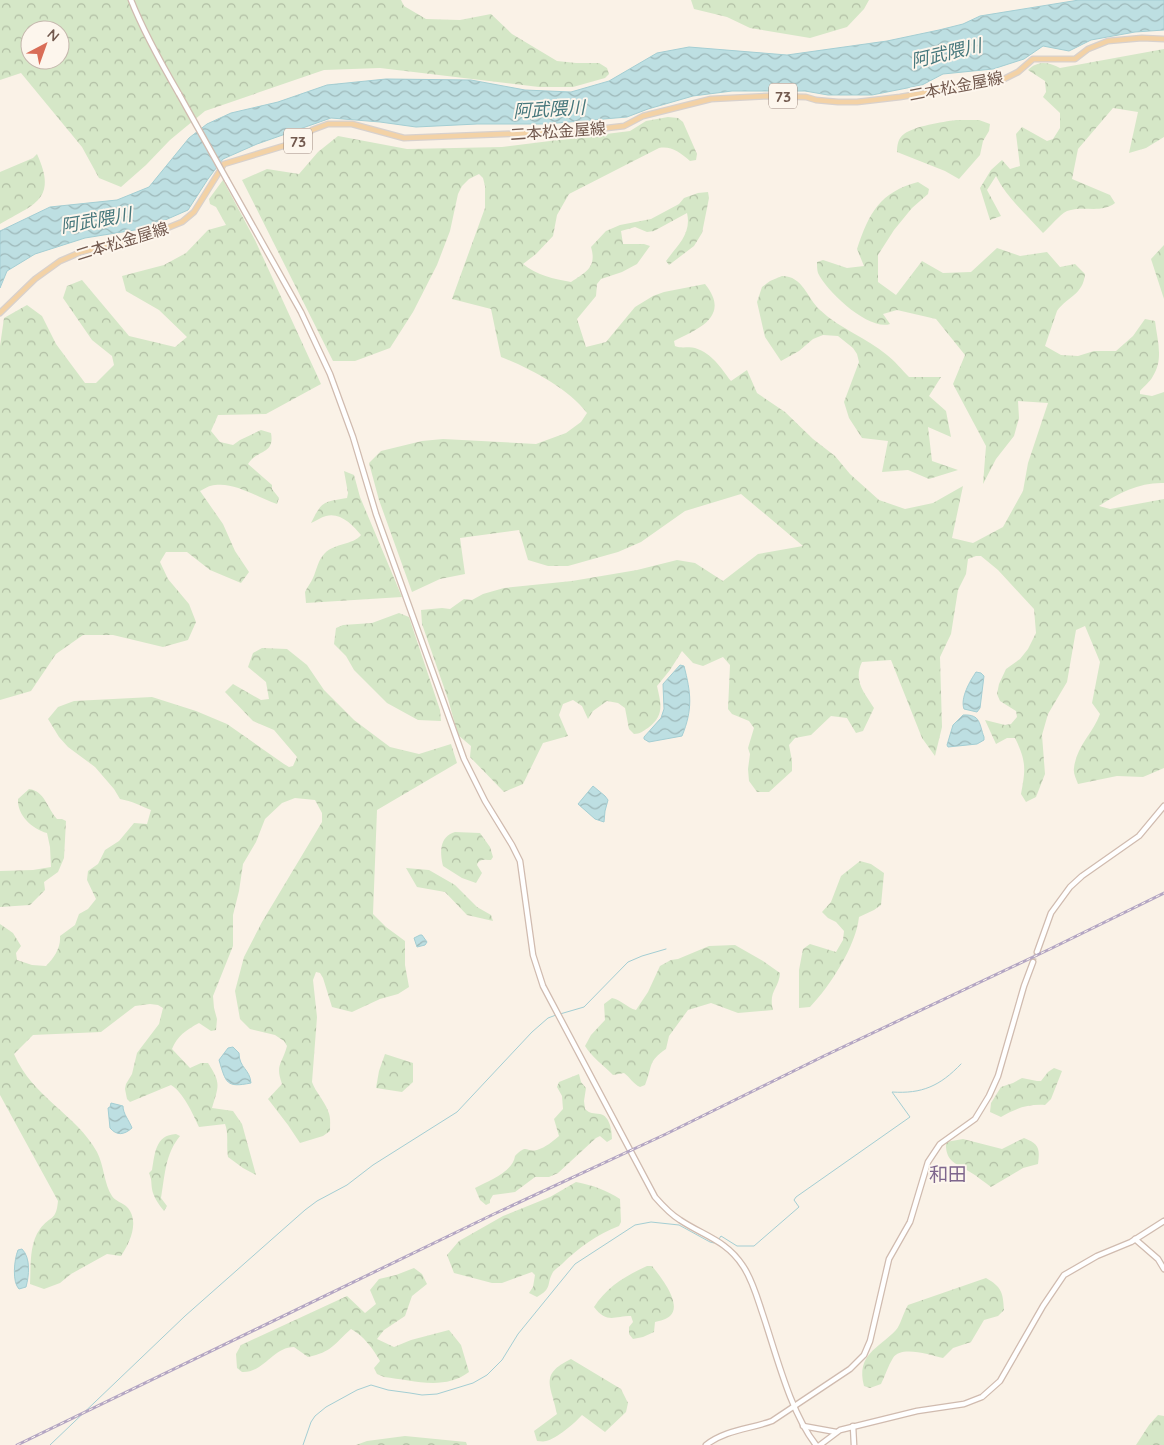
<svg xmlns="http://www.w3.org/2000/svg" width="1164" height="1445" font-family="Quicksand,'Noto Sans JP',sans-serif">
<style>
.forest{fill:url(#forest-crowns);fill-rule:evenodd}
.water{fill:url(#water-waves);stroke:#a4ced3}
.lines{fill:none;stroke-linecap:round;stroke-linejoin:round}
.stream{stroke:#a4ced3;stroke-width:1}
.secondary-tunnel{stroke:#d8ccc1;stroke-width:4.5;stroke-dasharray:4.5 2;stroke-linecap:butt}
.secondary-casing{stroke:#d0bbaf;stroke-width:7}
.primary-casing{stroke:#d8d1cd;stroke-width:7}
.secondary{stroke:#fff;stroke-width:4.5}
.primary{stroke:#f3d2a6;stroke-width:4.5}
.rail-casing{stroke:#b4a6c3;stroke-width:3}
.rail{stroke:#fdf6ed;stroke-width:1;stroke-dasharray:4;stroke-linecap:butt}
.secondary-bridge-casing{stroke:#d0bbaf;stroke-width:7;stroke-linecap:butt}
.secondary-bridge{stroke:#fff;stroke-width:4.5}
.labels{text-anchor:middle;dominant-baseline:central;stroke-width:4;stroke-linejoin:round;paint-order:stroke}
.shield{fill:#fdf6ed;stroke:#9c887e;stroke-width:1}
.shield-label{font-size:15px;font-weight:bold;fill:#72594e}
.street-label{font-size:16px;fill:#72594e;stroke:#fdf6ed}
.water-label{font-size:18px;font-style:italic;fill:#46777c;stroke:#fdf6ed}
.quarter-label{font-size:19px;fill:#7e668d;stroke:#fdf6ed}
</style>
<defs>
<pattern id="forest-crowns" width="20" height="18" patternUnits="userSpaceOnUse" patternTransform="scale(1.25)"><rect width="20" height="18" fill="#d5e7c7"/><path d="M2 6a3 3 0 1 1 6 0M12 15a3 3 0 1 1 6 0" fill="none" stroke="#b1bea4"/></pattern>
<pattern id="water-waves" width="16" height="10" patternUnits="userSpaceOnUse" patternTransform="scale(1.25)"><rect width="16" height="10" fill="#bddfe2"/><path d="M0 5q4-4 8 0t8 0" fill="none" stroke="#9eb8b9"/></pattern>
</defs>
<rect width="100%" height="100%" fill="#faf2e7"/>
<g class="forest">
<path d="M0 0H401L404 6 426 19 460 20 491 14 512 34 557 61 576 63H599L607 68 609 74 605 78 573 87H539L380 68 324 70 205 111 170 140 146 165 121 187 99 178 82 147 21 73 0 80ZM30 30H60V60H30Z"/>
<polygon points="691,0 869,0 864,9 847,27 810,38 750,28 727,17 694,9"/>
<path d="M1164 49V137L1146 148 1129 153 1138 112 1113 108 1078 149 1072 179 1110 195 1115 203C1101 214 1083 205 1067 211 1059 215 1050 227 1043 233 1027 215 1007 198 996 176L987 190 1001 216 990 220 980 188 991 170 1002 160 1010 169 1020 166 1016 134 1022 127 1047 141 1053 139 1060 128V113L1043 97 1046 92 1045 81 1028 70C1038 60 1049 62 1060 68Z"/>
<path d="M668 117 678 118 683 122 697 154 696 160 690 161C679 152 672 146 659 148L569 194 557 215 553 236 536 254 523 264C536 275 554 279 571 282 586 272 597 267 591 247L606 231 620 225 651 219 679 204 684 198 698 193 708 192 709 198 702 233 694 246 669 265 666 261C677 246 692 234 687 213L654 231 647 232 635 227 621 231 623 244H644L650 246 637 264 622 272 601 279 597 284 596 296 577 319 586 347 606 342 635 307 653 296 664 292 705 284C731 316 699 329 674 341L675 346C682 349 689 346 695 348 713 354 720 367 731 381L747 370 757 393 785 412 813 439 835 456 850 474 879 500 905 509 933 503 963 486 952 538 973 543 1003 527 1023 491 1028 463 1048 403 1018 401 1019 418 1014 436 996 459 983 484 986 446 953 384 965 355 936 319 897 310 883 314 890 324C869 331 827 292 818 273 817 270 817 265 817 262L823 260 847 268 864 266 857 249C869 213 880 192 918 182L929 189 928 194 912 208 894 230 878 255V282L896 295 922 261 943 273 971 272 997 248 1020 256 1047 252 1060 267 1075 264 1085 274C1083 295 1068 296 1057 311L1045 346 1061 355 1078 356 1094 351H1116L1133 336 1145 319 1155 321C1157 339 1164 359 1153 376 1150 382 1144 386 1140 391V394L1152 396 1164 392V483C1141 482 1118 493 1099 506L1110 509 1164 499V768L1143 777 1117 776 1078 784C1076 779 1073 773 1074 768 1076 747 1093 733 1100 714L1092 703 1100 662 1085 626 1076 630 1067 682 1048 714 1042 735 1045 774 1036 797 1026 802 1021 794C1026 768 1026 761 1015 738H1007L996 744 985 720 1005 725 1011 724 1017 717 1016 711 1000 701 997 694 999 684 1006 669 1020 659 1028 649 1036 633 1034 609 998 570 981 556H976L968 559 966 574 958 590 951 634 940 657 942 727 935 756 922 738 891 660 862 662C853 681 864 692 874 708L863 731 856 733 847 718 831 716 811 735 795 738 789 745 792 761V771L769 792H757L749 781 748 769 750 754 748 748 754 728 749 721 732 714 728 709 730 665 723 657 703 666 693 663 682 651 670 670 657 686C661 704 665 715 648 728 643 731 640 734 634 734L629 729 625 708 618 703 607 701 593 711 588 719 582 706 573 700 563 704 559 715 568 736 543 743 523 784 504 792 470 757 471 746 458 735 448 699 422 624 421 610 442 608 450 609 464 599 472 600 483 594 504 588 572 581 637 570 677 560 695 563 723 581 758 554 803 546 741 494 685 511 641 542 618 552 568 566H548L528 560 519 530 460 538 465 574 440 579 412 592 379 500 369 463 381 451 422 441 443 439 536 444 566 433 581 422 587 413C568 388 529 368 501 357L491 309 452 299 485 208V186L483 178 479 174 469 179 462 186 458 194 450 231 437 265 413 312 390 348 355 361H333L242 180 267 169 299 174 318 152 338 136 407 149 502 147 630 131 646 121Z"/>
<path d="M956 120H979L990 124 989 131 983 141 980 155 959 179 945 171 897 152C897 146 898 138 904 134 915 126 942 122 956 120Z"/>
<path d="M37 154C58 200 34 204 0 224V172L33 158Z"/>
<path d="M223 180 255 240 321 384 266 414 218 415 211 431 220 442 233 445 240 440 261 430 271 433C275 455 257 449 248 464L272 485V489L279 498 277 504C258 498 236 482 215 485 210 485 204 489 200 491L223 524 235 551 249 572 241 583 210 570 187 552H166L160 562 168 579 189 604 196 622 188 640 163 647 113 635H83L56 654 31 691 0 700V346L4 318 27 305 42 316 56 344 85 383H96L114 365 112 356 92 340 63 298 67 286 82 280 129 336 175 347 187 337 159 310 126 291 122 276 164 265 186 253 208 230 226 225 216 207 210 204 209 199Z"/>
<polygon points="1164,245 1164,299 1151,259"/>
<path d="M782 276C803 276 807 298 820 310 840 329 867 338 887 355 895 361 902 370 909 377H941L929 396 946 411 951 437 928 427 932 461 958 470 929 479 908 470 882 472 888 441 862 438 849 418 844 402 859 362 857 354 853 348 838 336 823 335 813 339 799 351 781 361 765 337 757 302 762 287 770 281Z"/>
<path d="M344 471 354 475 360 497 402 597 306 603 305 592C307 587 311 583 313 578 317 569 318 560 325 553 335 543 353 545 361 535 353 525 340 512 326 516 321 517 316 521 311 523 322 501 323 502 347 498L348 493Z"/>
<polygon points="399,613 409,617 440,710 441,721 418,720 387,703 354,670 346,656 334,644 336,628 343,625 372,623"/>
<path d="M262 648 287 649 307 665 324 690 354 720 390 747 419 754 451 744 457 763 377 810 373 914 386 927 405 941V965L409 987 398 994 380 999 352 1012 332 1007 323 978 320 973 316 972 313 980 317 1017 312 1082C316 1093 324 1100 328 1111 331 1117 330 1124 330 1131L323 1136 300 1143 288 1125 268 1099 282 1084C275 1064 282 1065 287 1046L284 1041 275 1035 250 1029 240 1019 235 991 244 957 262 922 322 822V813L315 800 295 798 282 803 265 819 256 842 243 864 239 891 233 915V946L213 996 214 1008 217 1019 216 1030 211 1031 199 1023C186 1030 177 1036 172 1049L190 1068 201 1063H208C221 1083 219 1085 212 1108L233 1111 242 1124 256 1175 243 1168 228 1157C226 1146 229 1134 225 1124L199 1127C193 1114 183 1092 171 1085L130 1102 127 1099 125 1089 126 1084 132 1074 137 1053 159 1024 163 1008 158 1005 150 1004 135 1006 101 1032 33 1035 14 1054C33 1098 76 1114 97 1152 104 1165 104 1184 112 1196 115 1201 123 1203 127 1207 140 1221 130 1243 121 1256L107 1254 71 1274 60 1283 44 1289 30 1284C31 1266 29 1244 40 1229 50 1215 56 1222 58 1201L0 1095V924L13 933 21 946 16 953 17 960 32 965 46 966C54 958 61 948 60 936L75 925 79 914 88 909 96 899 87 880 88 871 98 864 105 850 119 841 134 823 147 824 151 810C141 806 132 801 120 799L114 789 95 767 68 747 59 737 48 719 58 707 74 701 152 697 196 711 227 724 284 764 289 767 293 766 297 757 274 730 253 721 225 692 233 684 261 700 269 699 266 682 248 667 253 653Z"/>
<path d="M29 789C45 791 47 808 57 819H62L66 821 64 858 58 872 44 882 45 890 30 905 0 907V871L33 870 51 867 50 847 47 833C32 829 17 815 18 799Z"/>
<path d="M455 832 480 833 490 847 493 857 491 860C486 860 479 858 477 865L482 873 476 883 462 878 443 866C440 852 439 837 455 832Z"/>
<path d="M860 861 871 864 884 873 881 905 874 910 859 917C856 946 830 986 810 1007L799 1008V970L803 949 810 944 836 952 843 940 844 931 836 922 828 918 822 912 831 902 841 876Z"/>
<polygon points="406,868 429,870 455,885 477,907 491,915 493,921 467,915 445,892 417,887"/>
<path d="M735 945 763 961 780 973C779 989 768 991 773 1010L738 1013 711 1003 688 1010 669 1036 666 1049C647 1062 653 1066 645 1085L640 1087C633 1084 630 1077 624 1073L613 1075C604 1066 591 1056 585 1046L591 1035 605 1020 604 1004 612 998C622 1000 627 1008 636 1010L648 992 660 966 671 960 678 959 709 946Z"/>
<polygon points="385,1054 413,1063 413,1082 402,1092 376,1088 379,1071"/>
<path d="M1054 1068 1062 1071 1051 1099 1045 1105C1028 1104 1016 1108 1001 1117L990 1112 991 1103 1001 1087 1013 1083 1022 1078 1037 1081H1041L1048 1072Z"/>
<path d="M579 1074 581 1082 586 1088 584 1101 585 1109C590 1114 593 1113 600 1114 610 1116 612 1131 612 1139L607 1142 600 1136 596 1138 558 1173 549 1177H535L515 1192 493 1195 490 1200V1203L486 1205 480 1200 475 1188C488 1181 513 1172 515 1156 528 1143 525 1153 537 1150 546 1147 552 1142 559 1136L554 1119 563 1109 562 1096 557 1087 559 1082Z"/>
<path d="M176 1134 180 1136C165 1154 165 1176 161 1198L167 1206 164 1211C159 1205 153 1196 152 1189 151 1182 152 1180 149 1173L152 1170C155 1154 155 1135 176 1134Z"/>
<path d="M1024 1138C1039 1144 1040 1148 1038 1164L1023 1168 991 1187C984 1182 977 1176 970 1172 956 1163 945 1162 946 1142L963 1139 1002 1149Z"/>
<path d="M576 1182C592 1185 606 1190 620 1199L621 1222 619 1226C598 1234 578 1248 562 1264 559 1267 555 1269 553 1272 546 1284 553 1288 537 1297L529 1293 533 1287 535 1275 532 1272 502 1283H492L454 1273 447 1255 459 1241 503 1216 550 1197Z"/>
<path d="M647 1266H652C660 1276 683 1304 670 1316 667 1319 660 1321 655 1322L654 1332 643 1337 633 1339 629 1334V1327L633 1322 631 1316C614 1316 607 1324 594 1307 607 1287 625 1276 647 1266Z"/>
<path d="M414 1268 422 1274 427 1284 412 1296 405 1316 384 1330 377 1339 394 1347 411 1340 449 1330 461 1345 469 1372C444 1391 412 1380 384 1377L377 1374 374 1368 380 1361C374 1350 363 1335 351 1329 334 1344 332 1352 308 1357L294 1347C273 1347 264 1373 242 1372L237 1368 236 1354 241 1345 347 1296 365 1313 376 1304 370 1290 379 1279 396 1275Z"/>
<path d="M986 1278C1002 1287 1003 1293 1004 1310L998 1316 984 1320 971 1342 953 1348 943 1358C930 1355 901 1345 893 1358 888 1366 885 1376 881 1384L870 1388 864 1386C856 1354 878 1349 896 1330 900 1326 904 1311 908 1305Z"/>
<path d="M571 1359 621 1389 628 1403 626 1412 605 1432 582 1415C575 1423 556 1439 546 1441 543 1442 540 1441 537 1441L534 1431 557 1414C552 1386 538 1375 571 1359Z"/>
<polygon points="1158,1415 1164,1416 1164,1445 1136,1445 1149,1425"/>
<polygon points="405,1436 466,1442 467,1445 356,1445 367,1441"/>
</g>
<g class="water">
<polygon points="1079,0 1164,0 1164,30 1135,32 1091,40 1069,51 1043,46 1024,59 993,69 943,74 922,85 872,95 828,95 805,91 732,91 693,96 648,109 627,117 546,124 477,124 416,127 380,122 331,118 257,144 223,159 208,179 188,210 147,228 85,238 35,254 7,271 0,288 0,231 50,207 117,200 149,187 189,138 207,124 231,113 278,102 327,85 386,79 471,80 525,90 571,92 609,81 657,53 689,47 787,55 887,41 939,30 963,24 980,16"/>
<path d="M680 665 684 666C691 693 693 709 682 736L649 742 644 739V737L661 718 664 709 663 684Z"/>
<path d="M976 672 981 673 984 676 980 708 977 712 964 709C960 698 970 681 976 672Z"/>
<path d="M963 715C981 714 979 724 984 737V740L977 744 948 747 947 745 953 725Z"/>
<polygon points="593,786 605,796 608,800 605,811 604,822 595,819 578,804"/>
<polygon points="420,935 422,935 427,942 425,945 417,947 414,938"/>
<path d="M233 1047 239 1053C239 1068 250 1069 251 1083 226 1088 226 1083 219 1060L228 1048Z"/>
<path d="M111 1103 123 1106C123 1114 129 1120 132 1128 124 1135 117 1136 110 1128L108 1108 110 1107Z"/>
<path d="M22 1249C31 1258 29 1276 26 1287L19 1289C12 1282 14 1260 18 1250Z"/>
</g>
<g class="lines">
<g class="stream">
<polyline points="560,1014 584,1007 628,962 642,956 666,949"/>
<path d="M719 1239 721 1236 737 1246H754L799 1207 794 1200 796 1197 910 1117 892 1092C922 1094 940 1086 961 1064"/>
<polyline points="50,1445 185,1316 305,1210 317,1201 347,1185 373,1165 457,1112 532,1032 548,1018 556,1015"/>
<polyline points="303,1445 311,1422 315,1416 326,1407 357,1390 371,1385 388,1390 410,1393 422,1395 437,1394 473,1383 487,1375 502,1360 518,1334 575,1264 635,1225 651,1222 679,1225 710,1242 714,1243 716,1242"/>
</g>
<polyline class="secondary-tunnel" points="1033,962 1037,952"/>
<defs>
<g id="secondary">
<path d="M131 0C144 33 161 63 179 94"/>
<path d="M227 180 301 312 330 374 353 437 376 514 464 759 485 801 512 845 520 861 533 955 543 986 655 1197C662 1205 670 1214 680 1220 704 1236 726 1240 743 1266 752 1279 757 1297 762 1312 776 1353 790 1412 816 1445"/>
<polyline points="1037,952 1051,913 1070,887 1082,876 1139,836 1164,806"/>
<polyline points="1135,1239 1158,1259 1164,1269"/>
<polyline points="803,1426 836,1432"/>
<polyline points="853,1426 854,1445"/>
<path d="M706 1445C725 1430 750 1429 772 1421L850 1369 864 1355 870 1341 889 1259 910 1222 928 1162 940 1144 975 1119 989 1096 998 1076 1024 986 1033 962"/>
<polyline points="820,1445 840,1430 917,1411 964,1404 982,1397 1000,1381 1043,1306 1064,1275 1097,1256 1131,1242 1164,1221"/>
</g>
<polyline id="primary" points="0,313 35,279 60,261 81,252 145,237 182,222 194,212 224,164 290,144 301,140 312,130 328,124 352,124 404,138 581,131 624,126 643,116 711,99 768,96 806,97 816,100 838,102 857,102 900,97 1002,80 1018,72 1033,59 1075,59 1088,49 1108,41 1142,38 1164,39"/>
</defs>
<use href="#secondary" class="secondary-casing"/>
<use href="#primary" class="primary-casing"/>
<use href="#secondary" class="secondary"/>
<use href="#primary" class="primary"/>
<defs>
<polyline id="rail" points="17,1445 494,1214 666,1134 824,1056 1050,949 1164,893"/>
</defs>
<use href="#rail" class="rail-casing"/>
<use href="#rail" class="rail"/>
<defs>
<polyline id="secondary-bridge" points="179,94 227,180"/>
</defs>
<use href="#secondary-bridge" class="secondary-bridge-casing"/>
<use href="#secondary-bridge" class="secondary-bridge"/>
</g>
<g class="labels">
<g class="shield">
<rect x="769" y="83.5" width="28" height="25" rx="4"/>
<rect x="284" y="128.5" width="28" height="25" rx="4"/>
</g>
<g class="shield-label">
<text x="783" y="96">73</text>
<text x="298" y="141">73</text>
</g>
<g class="street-label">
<text transform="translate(956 86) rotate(-11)">二本松金屋線</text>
<text transform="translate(558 131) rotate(-4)">二本松金屋線</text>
<text transform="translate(122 241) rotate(-17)">二本松金屋線</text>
</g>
<g class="water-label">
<text transform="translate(946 53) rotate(-13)">阿武隈川</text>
<text transform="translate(549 109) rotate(-3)">阿武隈川</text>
<text transform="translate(96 220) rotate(-10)">阿武隈川</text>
</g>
<g class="quarter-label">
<text x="948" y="1174">和田</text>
</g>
</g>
<g transform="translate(45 45) rotate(41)"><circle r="24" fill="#fdf6ed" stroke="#c5b7ad"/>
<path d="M0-4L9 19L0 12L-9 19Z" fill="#d96d57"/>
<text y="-8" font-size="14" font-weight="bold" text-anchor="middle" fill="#72594e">N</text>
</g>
</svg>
